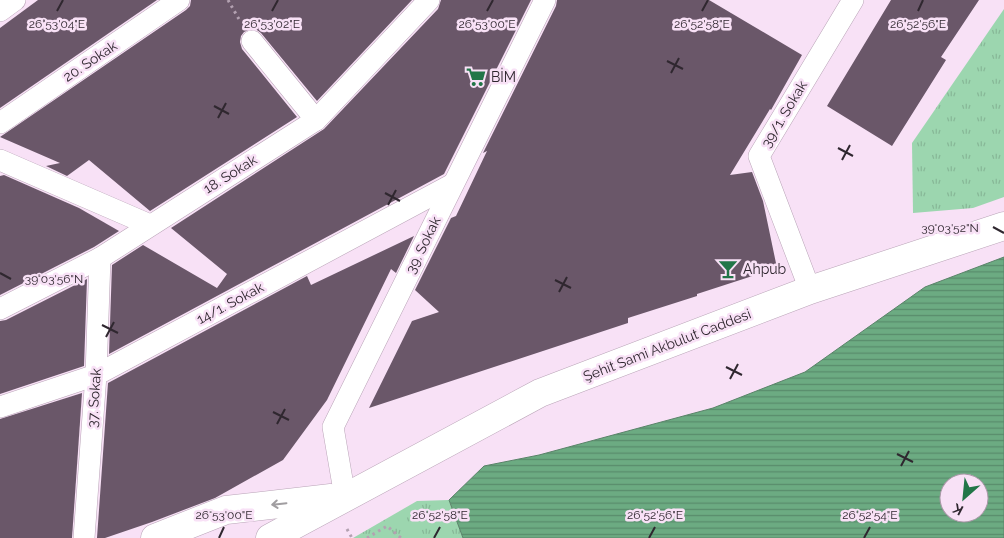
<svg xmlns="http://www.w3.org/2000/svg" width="1004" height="538" font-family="Raleway,sans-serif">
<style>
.park{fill:url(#park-tufts)}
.water{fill:url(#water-rules);stroke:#5a8369;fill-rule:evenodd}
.building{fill:#6a5769}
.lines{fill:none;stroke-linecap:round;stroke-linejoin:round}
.street-casing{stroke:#b9a4b7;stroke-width:22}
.secondary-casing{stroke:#b9a4b7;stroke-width:29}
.path{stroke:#b3a1b1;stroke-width:3;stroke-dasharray:2.5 4;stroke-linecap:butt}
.street{stroke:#fff;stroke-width:21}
.secondary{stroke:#fff;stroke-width:28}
.oneway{stroke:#a19ea1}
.ticks{fill:none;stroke:#2f272f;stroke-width:2}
.labels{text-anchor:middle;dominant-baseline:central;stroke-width:5;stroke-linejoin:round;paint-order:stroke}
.street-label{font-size:14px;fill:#2f272f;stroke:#f8e1f6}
.poi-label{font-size:14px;fill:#2f272f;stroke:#f8e1f6;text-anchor:start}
.ticks-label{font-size:12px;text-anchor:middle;fill:#2f272f;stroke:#f8e1f6;stroke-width:5;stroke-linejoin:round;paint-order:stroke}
</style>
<defs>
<pattern id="park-tufts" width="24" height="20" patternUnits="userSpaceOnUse" patternTransform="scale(1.25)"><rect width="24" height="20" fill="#9cd6af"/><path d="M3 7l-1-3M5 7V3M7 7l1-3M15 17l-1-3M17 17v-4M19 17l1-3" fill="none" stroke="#87b897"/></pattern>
<pattern id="water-rules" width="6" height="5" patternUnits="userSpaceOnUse" patternTransform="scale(1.25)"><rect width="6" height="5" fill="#6cab82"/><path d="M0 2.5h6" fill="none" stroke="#598b6b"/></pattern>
</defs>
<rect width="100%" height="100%" fill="#f8e1f6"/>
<g class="park">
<polygon points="1004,9 1004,197 973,208 913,213 912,143"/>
<polygon points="449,500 463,538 353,538 417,501"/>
</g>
<path class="water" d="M1004 257V538H463L449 500 484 466 539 455 713 408 805 372 925 287ZM949 483H979V513H949Z"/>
<g class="building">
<polygon points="38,0 157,0 0,108 0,28"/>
<polygon points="191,0 412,0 317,101 261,33 257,30 251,29 244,32 241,36 240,42 242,49 297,117 150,211 89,160 67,176 46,166 60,163 0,137 186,10 190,6"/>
<polygon points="441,0 531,0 444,174 109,354 112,265 143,245 217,288 227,274 171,228 324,129 438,9"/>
<polygon points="557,0 709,0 802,55 771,110 770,109 730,175 752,172 763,201 777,268 697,294 697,296 628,318 628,323 369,408 412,321 439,312 415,290 451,218 456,216 487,151 483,153 556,6"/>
<polygon points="891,0 979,0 941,57 946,60 892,146 827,106"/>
<polygon points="4,175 79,208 119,231 94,247 0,295 0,176"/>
<polygon points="414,236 396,273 391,269 327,400 283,460 215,498 152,522 105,538 97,538 108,383 307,276 311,285"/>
<polygon points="87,279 84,366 0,394 0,321 6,320"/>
<polygon points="82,393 72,538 0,538 0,419"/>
</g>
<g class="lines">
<defs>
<g id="street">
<polyline points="0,11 15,0"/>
<polyline points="252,41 316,120"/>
<polyline points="0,123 179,0"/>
<polyline points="0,160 150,225"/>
<polyline points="810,290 759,156 853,0"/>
<polyline points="0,309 100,258 316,120 429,0"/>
<polyline points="0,407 96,375 453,184"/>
<polyline points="345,497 333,427 545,0"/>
<polyline points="84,538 96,375 100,258"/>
</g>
<g id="secondary">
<polyline points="155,538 226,510 331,498"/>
<polyline points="270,538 540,393 810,290 1004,226"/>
</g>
</defs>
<use href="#street" class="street-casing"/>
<use href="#secondary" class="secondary-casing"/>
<g class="path">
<polyline points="228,0 240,21"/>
<polyline points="347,529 352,538"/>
<polyline points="367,538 387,526 401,538"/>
</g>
<use href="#street" class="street"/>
<use href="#secondary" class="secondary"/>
</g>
<defs><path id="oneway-shaft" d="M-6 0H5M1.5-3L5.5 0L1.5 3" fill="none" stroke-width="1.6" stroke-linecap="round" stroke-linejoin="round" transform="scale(1.25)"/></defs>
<use class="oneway" href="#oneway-shaft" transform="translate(279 504) rotate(174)"/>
<path class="ticks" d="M57 11 63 0M272 11 278 0M487 11 493 0M702 11 708 0M918 11 923 0M667 61 683 69M671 73 679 58M214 106 229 114M218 118 226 103M838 148 853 156M842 160 850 145M385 193 400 201M388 205 396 190M993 227 1004 233M0 273 11 279M555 280 571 288M559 292 567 277M102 325 118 333M106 337 114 322M726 367 742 375M730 379 738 364M273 412 289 420M277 424 285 409M897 454 913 462M901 466 909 451M219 538 224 527M434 538 440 527M649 538 655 527M864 538 870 527"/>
<defs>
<symbol id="supermarket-bare" viewBox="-9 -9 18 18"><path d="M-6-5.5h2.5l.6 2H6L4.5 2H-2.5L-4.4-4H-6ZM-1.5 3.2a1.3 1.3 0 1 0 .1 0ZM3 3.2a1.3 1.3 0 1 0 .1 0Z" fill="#227648" stroke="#f8e1f6" stroke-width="2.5" paint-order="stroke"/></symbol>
<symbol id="bar-bare" viewBox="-9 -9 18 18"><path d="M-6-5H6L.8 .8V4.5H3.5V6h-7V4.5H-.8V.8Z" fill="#227648" stroke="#f8e1f6" stroke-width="2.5" paint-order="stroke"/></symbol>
</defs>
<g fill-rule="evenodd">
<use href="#supermarket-bare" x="462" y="63" width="28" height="28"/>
<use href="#bar-bare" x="714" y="255" width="28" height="28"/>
</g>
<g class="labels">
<g class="street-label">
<text transform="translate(90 61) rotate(-34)">20. Sokak</text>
<text transform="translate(784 114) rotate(-59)">39/1. Sokak</text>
<text transform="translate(230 174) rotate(-32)">18. Sokak</text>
<text transform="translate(423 245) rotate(-64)">39. Sokak</text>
<text transform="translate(230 303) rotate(-28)">14/1. Sokak</text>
<text transform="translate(667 345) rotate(-21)">Şehit Sami Akbulut Caddesi</text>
<text transform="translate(94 398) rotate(-86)">37. Sokak</text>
</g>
<g class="poi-label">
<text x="491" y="77">BİM</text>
<text x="743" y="269">Ahpub</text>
</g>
</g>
<g class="ticks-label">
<text x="57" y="28">26°53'04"E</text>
<text x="272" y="28">26°53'02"E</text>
<text x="487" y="28">26°53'00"E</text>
<text x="702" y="28">26°52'58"E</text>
<text x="918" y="28">26°52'56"E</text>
<text x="950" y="232">39°03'52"N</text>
<text x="54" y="283">39°03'56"N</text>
<text x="224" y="519">26°53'00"E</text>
<text x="440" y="519">26°52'58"E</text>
<text x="655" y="519">26°52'56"E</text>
<text x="870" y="519">26°52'54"E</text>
</g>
<g transform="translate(964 498) rotate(207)"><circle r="24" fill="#f8e1f6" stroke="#a897a6"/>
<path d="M0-4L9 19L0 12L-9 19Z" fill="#227648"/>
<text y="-8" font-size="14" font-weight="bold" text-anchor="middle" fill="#2f272f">K</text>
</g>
</svg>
